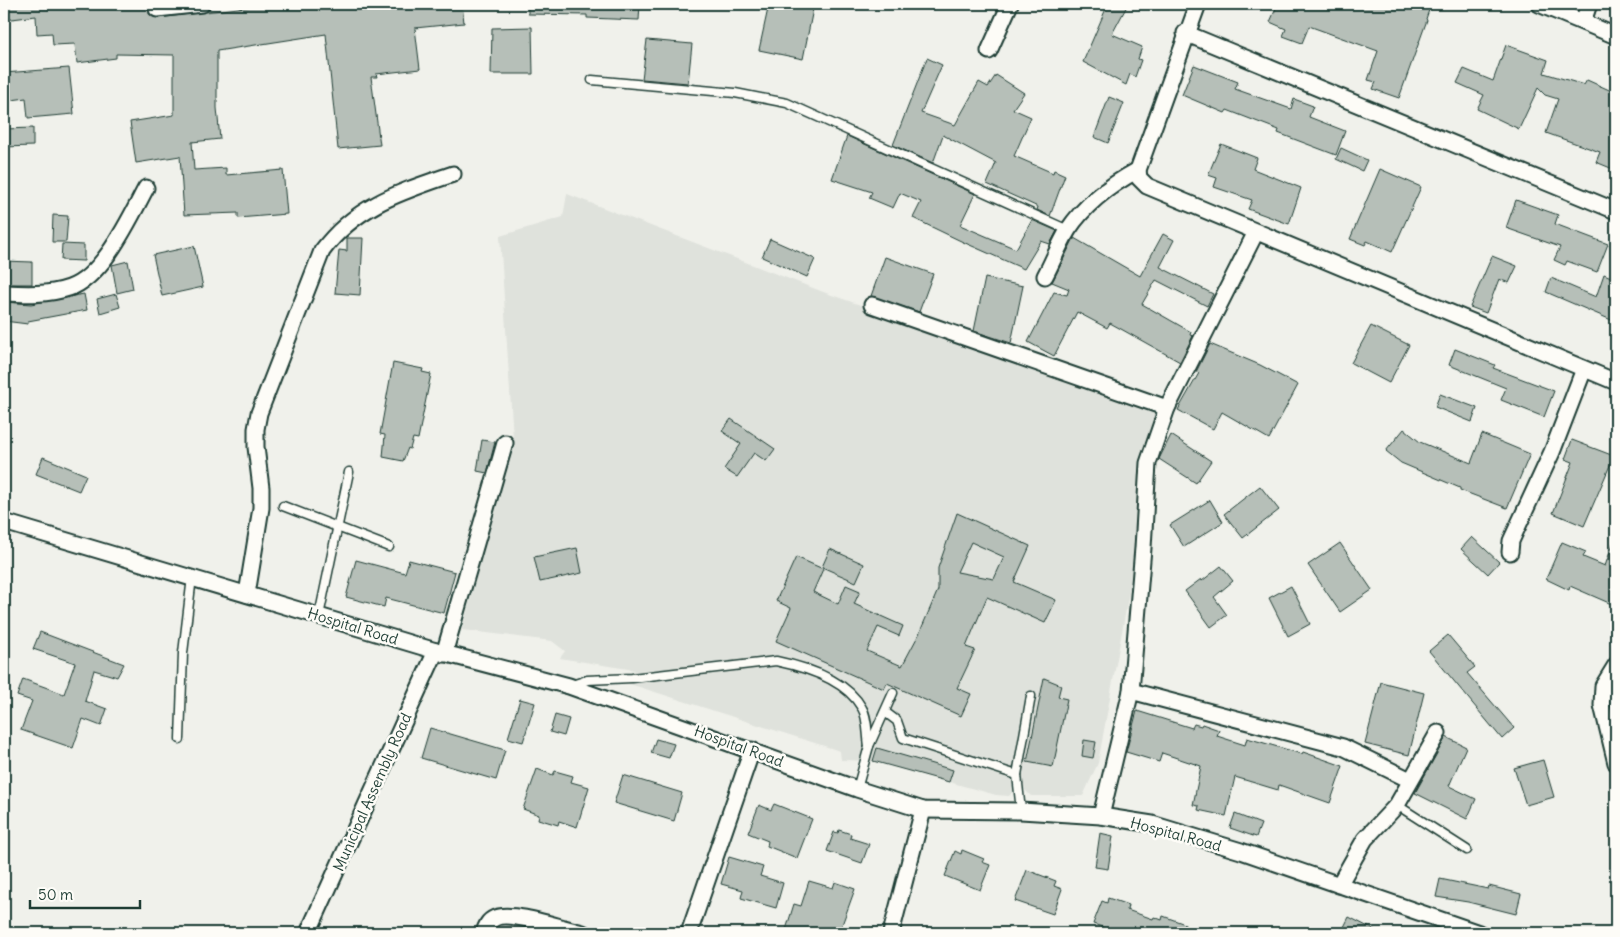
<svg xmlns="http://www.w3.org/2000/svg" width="1620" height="937" font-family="Delius,sans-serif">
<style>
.built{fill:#dfe2dc}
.building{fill:#b6bfb8;stroke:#1f3d34;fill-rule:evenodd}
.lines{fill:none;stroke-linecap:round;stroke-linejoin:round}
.service-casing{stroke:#1f3d34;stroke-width:11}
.minor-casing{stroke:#1f3d34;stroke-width:19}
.service{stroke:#fdfcf7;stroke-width:8}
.minor{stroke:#fdfcf7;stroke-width:15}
.labels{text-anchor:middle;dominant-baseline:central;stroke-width:5;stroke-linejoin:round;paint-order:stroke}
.street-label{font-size:15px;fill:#1f3d34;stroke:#fdfcf7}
</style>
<rect width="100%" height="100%" fill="#f0f1eb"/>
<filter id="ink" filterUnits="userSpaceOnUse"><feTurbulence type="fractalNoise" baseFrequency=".02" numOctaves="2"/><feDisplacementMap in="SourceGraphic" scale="10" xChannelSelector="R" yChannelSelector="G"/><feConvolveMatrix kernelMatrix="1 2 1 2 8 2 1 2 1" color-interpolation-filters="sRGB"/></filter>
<g filter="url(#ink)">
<polygon class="built" points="567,194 826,293 1158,409 1143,456 1131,582 1098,763 1083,796 1031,796 1025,790 1014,790 1009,796 996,795 873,761 841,760 840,751 630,684 634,670 560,658 565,651 552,641 462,630 513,438 500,236 563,217"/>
<g class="building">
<polygon points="4,4 150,4 149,14 158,18 270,4 462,4 464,23 415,28 420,69 376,74 377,77 371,77 380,145 338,149 326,34 217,51 217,108 220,139 192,142 194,170 226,168 226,175 283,170 287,214 238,218 238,213 184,215 180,156 136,163 130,122 174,115 174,55 116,54 116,58 77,63 75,44 53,45 52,33 37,34 36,16 4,20"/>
<polygon points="528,4 640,4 639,20 587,18 587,15 528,14"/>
<polygon points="769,4 814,4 803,59 759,50"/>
<polygon points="1108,4 1128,4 1112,34 1142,47 1138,59 1141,60 1135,77 1130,74 1126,85 1083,62"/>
<polygon points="1278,4 1431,4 1426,19 1427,20 1399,98 1373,89 1376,82 1368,80 1378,51 1309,26 1302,43 1283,36 1286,29 1270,22"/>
<polygon points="532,27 533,74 491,74 492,28"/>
<polygon points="647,40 692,44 688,83 642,79"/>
<polygon points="1506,45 1548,60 1544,73 1584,85 1587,80 1616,93 1616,162 1613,169 1596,162 1600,152 1546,133 1558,99 1545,95 1538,88 1519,129 1477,109 1484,95 1457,83 1464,69 1493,81"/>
<polygon points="927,58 942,65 921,113 955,125 979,82 988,87 996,75 1024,93 1013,109 1031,117 1014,156 1053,173 1054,170 1065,175 1050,216 1037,210 1038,207 987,184 996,163 943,135 933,163 893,145"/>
<polygon points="1194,65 1238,82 1235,89 1291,109 1294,99 1313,106 1309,117 1345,131 1336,155 1278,133 1279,130 1227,110 1225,113 1182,95"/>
<polygon points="69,68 74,114 28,118 26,98 4,101 4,73"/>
<polygon points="1109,97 1124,103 1108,143 1094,137"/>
<polygon points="33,128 33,146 4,147 4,129"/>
<polygon points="847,136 975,194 960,225 1016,249 1032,220 1057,231 1050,244 1041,241 1024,269 963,242 913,218 921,202 900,193 893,208 869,198 872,192 832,179"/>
<polygon points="1221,144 1257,158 1253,169 1301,188 1289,224 1248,209 1252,200 1214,187 1217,178 1208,175"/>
<polygon points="1341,148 1367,160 1362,171 1336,159"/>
<polygon points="1380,169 1421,187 1392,252 1367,241 1365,245 1350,239"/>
<polygon points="1516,200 1558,215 1555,224 1608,244 1597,272 1567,261 1565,265 1554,260 1560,247 1506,228"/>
<polygon points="53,215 68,216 66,242 52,242"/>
<polygon points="1163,234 1174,240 1160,267 1213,294 1207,306 1156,280 1142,304 1191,332 1190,335 1193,336 1180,362 1121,329 1110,323 1107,328 1077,312 1054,356 1028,342 1054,292 1067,295 1069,289 1052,282 1074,238 1140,276"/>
<polygon points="347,238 363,238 360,295 335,293 339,250 347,251"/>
<polygon points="770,239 815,259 807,277 762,257"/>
<polygon points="62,244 84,245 84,261 61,260"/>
<polygon points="194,246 203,287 162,296 153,255"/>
<polygon points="1492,256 1517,266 1509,283 1499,279 1486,313 1470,307"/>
<polygon points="885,257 933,274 919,312 871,296"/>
<polygon points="4,261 32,262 32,284 4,284"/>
<polygon points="128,261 133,289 117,293 112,265"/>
<polygon points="1604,274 1616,279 1616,322 1546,292 1551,278 1596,297"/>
<polygon points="985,278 1023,286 1011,343 974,331"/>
<polygon points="84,294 87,310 28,321 28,324 4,321 4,302 31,304"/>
<polygon points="116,294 120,307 100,313 97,299"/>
<polygon points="1371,326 1409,345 1389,383 1351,363"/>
<polygon points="1210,344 1260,365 1298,385 1269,439 1222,412 1213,429 1178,410 1199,373 1196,372"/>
<polygon points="1455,349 1495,365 1493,368 1554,391 1544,417 1501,400 1506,388 1449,365"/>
<polygon points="393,363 423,369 422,372 431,374 418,439 413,438 410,449 408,448 403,461 383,457 385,435 380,434"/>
<polygon points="1440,394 1477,408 1472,422 1435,407"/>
<polygon points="731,419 775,449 766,461 754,453 737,477 724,469 741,444 722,431"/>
<polygon points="1404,429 1420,442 1471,463 1482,434 1530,454 1507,508 1460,490 1460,488 1401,463 1386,451"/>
<polygon points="1171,435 1211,461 1196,483 1159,459"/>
<polygon points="482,440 495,442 487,473 477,471"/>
<polygon points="1572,440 1614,456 1584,526 1553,513 1573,462 1565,459"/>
<polygon points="43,457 86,475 79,491 36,474"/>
<polygon points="1260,486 1279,510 1243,538 1224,514"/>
<polygon points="1210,500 1223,522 1184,547 1170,525"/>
<path d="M957 513 1030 546 1014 582 1056 600 1045 623 987 597 966 647 975 650 957 688 971 694 961 716 887 683 884 689 776 641 791 608 776 601 796 557 823 569 813 592 838 604 846 585 860 591 854 604 903 626 899 636 878 627 867 651 902 666 919 634 938 590V568ZM971 542 1004 557 994 579 957 572Z"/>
<polygon points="1472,537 1499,562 1488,574 1461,549"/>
<polygon points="1615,538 1616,606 1570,586 1569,590 1546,579 1562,542 1586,552 1583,557 1605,566"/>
<polygon points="1340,543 1372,590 1340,612 1308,565"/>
<polygon points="577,548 582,573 540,582 534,557"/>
<polygon points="830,549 864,564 856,582 822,567"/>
<polygon points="356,560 405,573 409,560 455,572 444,613 386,598 384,607 346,597"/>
<polygon points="1221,566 1233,581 1214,597 1227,615 1211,627 1185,591 1201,579 1202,581"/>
<polygon points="1291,586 1310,624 1288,636 1269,598"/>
<polygon points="40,632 124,664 117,677 94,670 85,701 107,709 101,726 83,719 73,748 21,730 32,701 17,696 23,679 64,694 75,663 33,649"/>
<polygon points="1448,635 1475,667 1467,673 1514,728 1502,739 1429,651"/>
<polygon points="1044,678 1061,685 1058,697 1067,699 1053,767 1027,762"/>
<polygon points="1381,682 1424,693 1409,755 1365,744"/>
<polygon points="520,699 535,703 523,742 508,738"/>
<polygon points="1137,711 1192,728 1194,724 1201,726 1202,724 1219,730 1217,736 1245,745 1247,738 1302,754 1303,752 1343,766 1330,803 1279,785 1278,790 1235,777 1226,816 1198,810 1199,806 1193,805 1201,766 1162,753 1159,762 1126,752"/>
<polygon points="555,715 569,719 564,736 550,732"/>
<polygon points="430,728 505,750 496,780 421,758"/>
<polygon points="1446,737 1466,747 1449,786 1476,799 1467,819 1415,793"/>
<polygon points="656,739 674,744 669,758 651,753"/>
<polygon points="1084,740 1096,742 1093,758 1082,756"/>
<polygon points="877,748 953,770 949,782 873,761"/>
<polygon points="1543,760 1554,797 1526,805 1514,768"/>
<polygon points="537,769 553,775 555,771 573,776 571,782 589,787 577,827 559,821 558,825 538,819 539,815 523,809"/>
<polygon points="623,775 682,793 674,821 614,803"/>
<polygon points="774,804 812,819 797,858 767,846 768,841 748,833 759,805 771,810"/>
<polygon points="1235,814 1261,824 1256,837 1230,828"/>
<polygon points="839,830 851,834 850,838 869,844 862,863 827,851 834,832 838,833"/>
<polygon points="1100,833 1113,836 1108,869 1095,867"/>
<polygon points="962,850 984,859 982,862 990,865 980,890 945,876 955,851 961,854"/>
<polygon points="729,857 763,867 760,876 783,883 776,908 741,898 743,890 721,884"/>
<polygon points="1027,870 1056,881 1054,886 1062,889 1053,914 1015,901"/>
<polygon points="1440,879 1488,889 1489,886 1521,894 1516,914 1468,902 1436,897"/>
<polygon points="809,881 833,888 835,882 855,889 839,933 785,933 794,904 801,906"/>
<polygon points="1108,898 1128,905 1127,910 1153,919 1154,917 1162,920 1163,916 1185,924 1181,933 1121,933 1093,924 1102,901 1107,903"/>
<polygon points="1349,917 1380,933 1341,933"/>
</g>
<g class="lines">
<defs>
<g id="service">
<polyline points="592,80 735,93 787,103 1068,230"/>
<polyline points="283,506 389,547"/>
<polyline points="319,616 349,472"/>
<path d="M572 685 587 680 632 678 776 661C805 667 846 679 862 708 868 717 867 735 869 746"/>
<polyline points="885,712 897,721 903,738 1017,775 1031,696"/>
<polyline points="180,739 183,653 192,577"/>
<polyline points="1017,775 1021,811"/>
<polyline points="857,789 869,746 893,693"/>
<polyline points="1397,805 1467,850"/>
</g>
<g id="minor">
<polyline points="1198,4 1138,170 1139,178 1147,186 1616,382"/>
<polyline points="1539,4 1616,36"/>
<polyline points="157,9 202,4"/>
<polyline points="1583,22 1589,4"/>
<polyline points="1185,33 1616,211"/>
<polyline points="989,51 1010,4"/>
<path d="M1045 276C1053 261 1059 245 1068 230 1085 204 1112 184 1138 170"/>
<path d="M4 293C26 294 48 295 69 288 103 277 130 218 146 188"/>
<polyline points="872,305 1167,408"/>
<polyline points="4,522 436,651 569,686 857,789 923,810 1021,811 1101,816 1152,824 1241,851 1479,933"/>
<polyline points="1510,552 1511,541 1552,452 1584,369"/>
<path d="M247 594 261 508V488L256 447V429L259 413 322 251C356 205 401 192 453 174"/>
<polyline points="444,654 505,443"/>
<polyline points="1616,665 1603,686 1602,705 1616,763"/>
<polyline points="1131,691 1343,747 1410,780"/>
<polyline points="1101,816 1131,691 1143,548 1148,463 1167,408 1256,232"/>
<polyline points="1339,885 1365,839 1397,805 1438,733"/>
<polyline points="308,933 436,651"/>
<path d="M484 933C486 926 488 921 495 918 511 910 564 929 583 933"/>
<polyline points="689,933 752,750"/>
<polyline points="891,933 923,810"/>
</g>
</defs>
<use href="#service" class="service-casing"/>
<use href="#minor" class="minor-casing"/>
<use href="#service" class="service"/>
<use href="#minor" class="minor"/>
</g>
</g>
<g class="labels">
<g class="street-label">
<text transform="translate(353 626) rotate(17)">Hospital Road</text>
<text transform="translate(739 746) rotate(20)">Hospital Road</text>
<text transform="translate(372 792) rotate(-66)">Municipal Assembly Road</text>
<text transform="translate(1176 834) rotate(15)">Hospital Road</text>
</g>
</g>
<rect width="1620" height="937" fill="none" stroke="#fdfcf7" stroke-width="20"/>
<rect x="10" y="10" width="1600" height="917" fill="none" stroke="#1f3d34" stroke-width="2" filter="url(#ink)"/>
<path d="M30 900v8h110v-8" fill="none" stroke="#1f3d34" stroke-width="2.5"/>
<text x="38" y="900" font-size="15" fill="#1f3d34" stroke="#fdfcf7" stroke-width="4" paint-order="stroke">50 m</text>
</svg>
